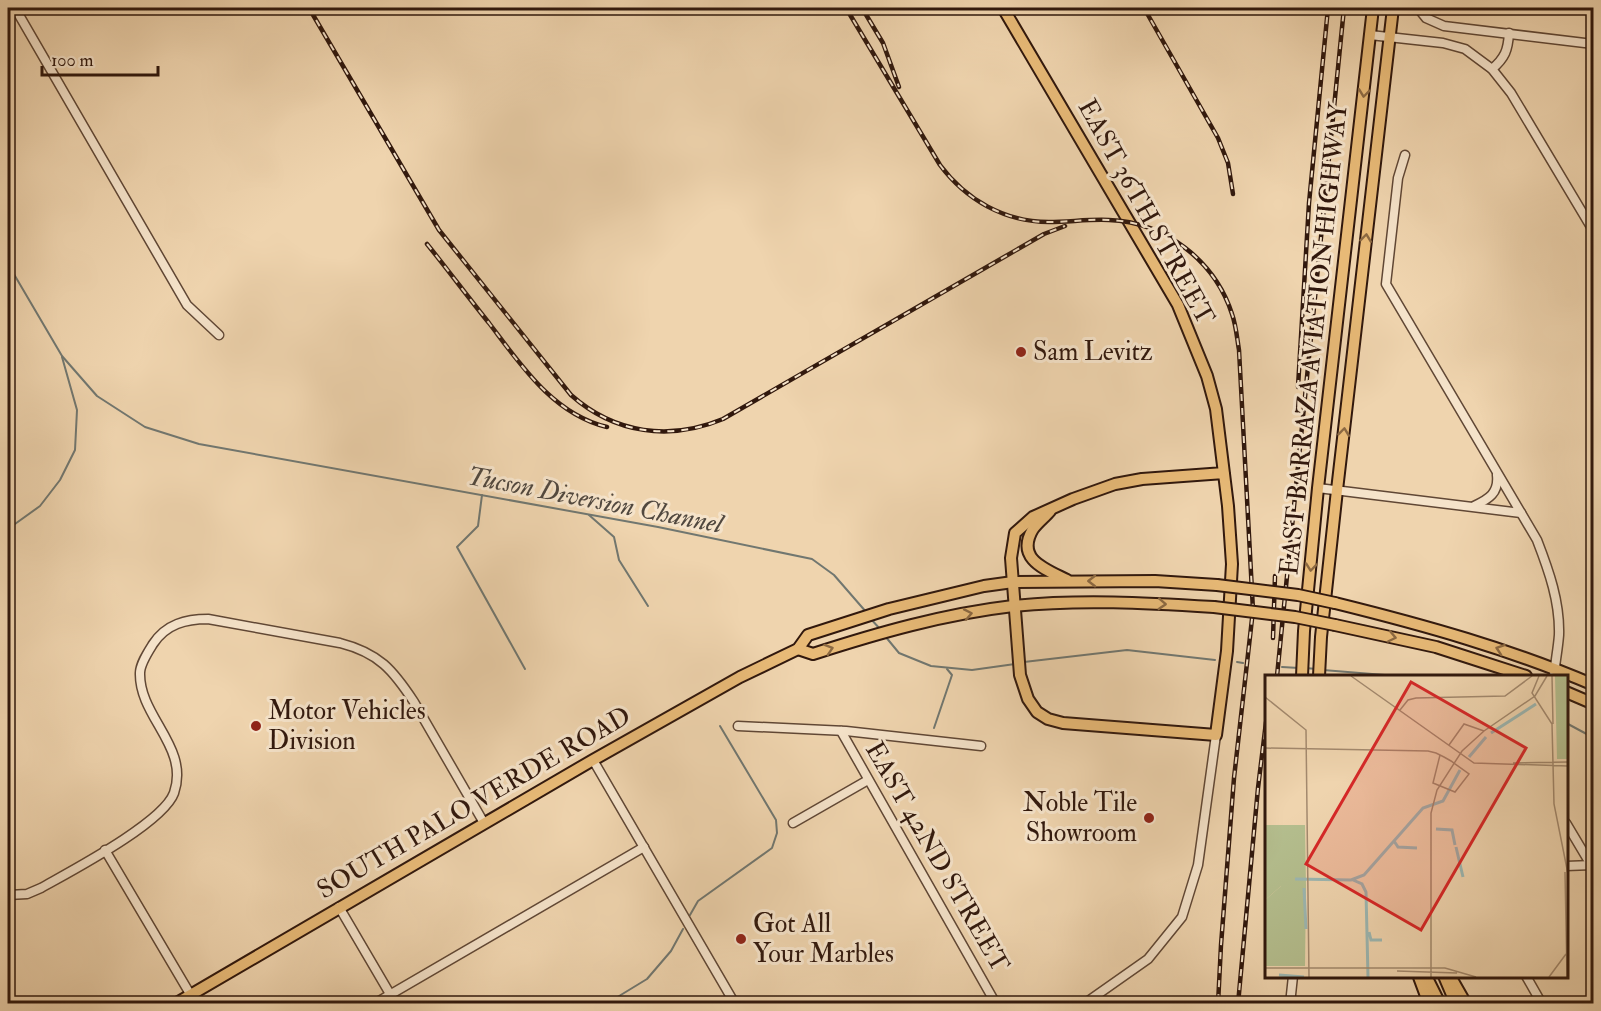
<svg xmlns="http://www.w3.org/2000/svg" width="1601" height="1011" font-family="'IM FELL Double Pica',serif">
<style>
.lines{fill:none;stroke-linecap:round;stroke-linejoin:round}
.stream{stroke:#717770;stroke-width:2}
.minor-casing{stroke:#604735;stroke-width:11}
.major-casing{stroke:#31180d;stroke-width:14}
.minor{stroke:#f5e3ca;stroke-width:8}
.major{stroke:#e8ba77;stroke-width:10}
.rail-casing{stroke:#31180d;stroke-width:4.5}
.rail{stroke:#f5e3ca;stroke-width:2;stroke-dasharray:7;stroke-linecap:butt}
.major-bridge-casing{stroke:#31180d;stroke-width:14;stroke-linecap:butt}
.major-bridge{stroke:#e8ba77;stroke-width:10}
.oneway{stroke:#8c6942}
.poi-dot{fill:#8f2418;stroke:#f5e3ca;stroke-width:2}
.labels{text-anchor:middle;dominant-baseline:central;stroke-width:6;stroke-linejoin:round;paint-order:stroke}
.street-label{font-size:26px;fill:#31180d;stroke:#f5e3ca}
.poi-label{font-size:26px;fill:#31180d;stroke:#f5e3ca;text-anchor:start}
.water-label{font-size:27px;font-style:italic;fill:#51483f;stroke:#f5e3ca}
.inset-river{fill:none;stroke:#9cb7b2;stroke-width:3}
.inset-road{fill:none;stroke:#a3896e;stroke-width:1.5}
.view{fill:#d62828;fill-opacity:0.15;stroke:#d62828;stroke-width:3}
.inset-edge{fill:none;stroke:#31180d;stroke-width:3}
</style>
<rect width="100%" height="100%" fill="#efd4ae"/>
<filter id="stains"><feTurbulence type="fractalNoise" baseFrequency=".00333" numOctaves="4"/><feColorMatrix values="0 0 0 0 .2 0 0 0 0 .09 0 0 0 0 .02 0 0 0 .5 -.17"/></filter>
<radialGradient id="worn" r=".72"><stop offset=".6" stop-color="#630" stop-opacity="0"/><stop offset="1" stop-color="#630" stop-opacity=".3"/></radialGradient>
<g class="lines">
<g class="stream">
<polyline points="8,264 62,356 97,396 145,427 199,444 658,527 812,559 834,575 867,613"/>
<polyline points="482,495 478,526 457,547 525,669"/>
<polyline points="589,515 614,537 619,560 648,606"/>
<polyline points="8,529 40,506 60,480 75,450 77,410 62,357"/>
<polyline points="870,618 880,629"/>
<polyline points="885,636 899,653 931,666 972,670 1015,664"/>
<polyline points="1024,662 1127,650 1215,660"/>
<polyline points="1237,662 1243,663"/>
<polyline points="1282,667 1299,668"/>
<polyline points="1305,668 1317,669"/>
<polyline points="1323,670 1397,676"/>
<polyline points="1568,724 1594,738"/>
<polyline points="934,728 952,675 947,669"/>
<polyline points="690,915 698,901 772,848 777,833 776,820 720,726"/>
<polyline points="606,1004 647,979 671,951 683,929"/>
</g>
<defs>
<g id="minor">
<polyline points="15,8 187,305 219,335"/>
<polyline points="1418,8 1426,18 1444,26 1593,44"/>
<polyline points="1370,35 1443,43 1465,49 1492,69 1511,93 1594,232"/>
<path d="M1492 69C1505 58 1508 50 1509 33"/>
<path d="M1405 155 1398 178 1386 284 1537 540C1549 571 1560 602 1559 635 1558 649 1555 663 1554 676"/>
<polyline points="1318,488 1521,513"/>
<path d="M1474 506C1489 499 1499 493 1497 475"/>
<polyline points="738,726 846,731 981,746"/>
<polyline points="841,731 996,1004"/>
<polyline points="593,760 735,1004"/>
<polyline points="793,823 868,780"/>
<polyline points="1566,823 1594,870"/>
<polyline points="105,850 196,1004"/>
<polyline points="1566,866 1593,865"/>
<path d="M8 895 27 894 41 888C71 871 163 823 174 793 190 747 139 717 140 673 140 664 148 652 153 644 166 624 186 619 208 619L340 643C379 653 393 670 414 702L484 823"/>
<polyline points="339,907 390,994"/>
<polyline points="1526,976 1542,1004"/>
<polyline points="374,1004 644,847"/>
<polyline points="1084,1004 1148,959 1182,917 1198,865 1216,735"/>
<polyline points="1290,1004 1293,976"/>
</g>
<g id="major">
<polyline points="1003,8 1178,305 1207,376 1216,409 1228,506 1232,564 1227,651 1216,735 1063,723 1048,719 1037,712 1028,699 1020,675 1011,558 1015,533 1033,517 1073,499 1115,484 1142,479 1224,473"/>
<path d="M1050 511C1045 517 1038 522 1033 529 1015 559 1045 569 1067 580"/>
<path d="M1335 603C1424 625 1510 649 1594 685"/>
<polyline points="1335,625 1436,647 1526,676"/>
<path d="M798 649 813 654C878 633 944 614 1013 606 1080 599 1147 603 1214 607"/>
<polyline points="1302,676 1304,631 1318,488 1373,8"/>
<polyline points="1319,676 1321,637 1337,490 1393,8"/>
<polyline points="1566,692 1594,704"/>
<polyline points="1426,976 1440,1004"/>
<polyline points="1444,976 1456,1004"/>
<polyline points="1450,976 1466,1004"/>
<polyline points="1419,977 1429,1004"/>
<polyline points="175,1004 593,760 740,677 798,649 808,635 889,609 984,586 1013,582 1155,581 1217,585"/>
</g>
</defs>
<use href="#minor" class="minor-casing"/>
<use href="#major" class="major-casing"/>
<use href="#minor" class="minor"/>
<use href="#major" class="major"/>
<defs>
<g id="rail">
<path d="M309 8 439 230 571 395C615 434 670 441 723 419L1044 234 1065 226"/>
<path d="M846 8 940 165C966 200 1005 222 1049 222 1069 222 1089 219 1109 220 1165 222 1215 261 1232 314 1236 325 1237 338 1239 350L1253 610 1234 778 1221 945 1218 1004"/>
<polyline points="862,8 883,43 899,87"/>
<polyline points="1144,8 1218,138 1228,163 1233,194"/>
<path d="M427 244C448 270 468 297 489 323 521 365 553 414 607 427"/>
<polyline points="1298,387 1309,203 1328,8"/>
<polyline points="1273,638 1275,576"/>
<polyline points="1277,676 1344,8"/>
<polyline points="1238,1004 1258,788 1266,722"/>
</g>
</defs>
<use href="#rail" class="rail-casing"/>
<use href="#rail" class="rail"/>
<defs>
<g id="major-bridge">
<polyline points="1217,585 1298,595 1335,603"/>
<polyline points="1214,607 1295,617 1335,625"/>
</g>
</defs>
<use href="#major-bridge" class="major-bridge-casing"/>
<use href="#major-bridge" class="major-bridge"/>
</g>
<defs><path id="oneway-chevron" d="M-2-3.5L2.5 0L-2 3.5" fill="none" stroke-width="1.6" stroke-linecap="round" stroke-linejoin="round" transform="scale(1.5)"/></defs>
<g class="oneway">
<use href="#oneway-chevron" transform="translate(1364 93) rotate(97)"/>
<use href="#oneway-chevron" transform="translate(1366 238) rotate(-83)"/>
<use href="#oneway-chevron" transform="translate(1344 432) rotate(-83)"/>
<use href="#oneway-chevron" transform="translate(1311 567) rotate(96)"/>
<use href="#oneway-chevron" transform="translate(1092 581) rotate(-180)"/>
<use href="#oneway-chevron" transform="translate(1162 604) rotate(3)"/>
<use href="#oneway-chevron" transform="translate(968 614) rotate(-11)"/>
<use href="#oneway-chevron" transform="translate(1392 637) rotate(12)"/>
<use href="#oneway-chevron" transform="translate(829 649) rotate(-18)"/>
<use href="#oneway-chevron" transform="translate(1500 649) rotate(-161)"/>
</g>
<g class="poi-dot">
<circle cx="1021" cy="352" r="6"/>
<circle cx="256" cy="726" r="6"/>
<circle cx="1149" cy="818" r="6"/>
<circle cx="741" cy="939" r="6"/>
</g>
<g class="labels">
<g class="street-label">
<text transform="translate(1146 212) rotate(61)">EAST 36TH STREET</text>
<text transform="translate(1314 339) rotate(-84)">EAST BARRAZA AVIATION HIGHWAY</text>
<text transform="translate(474 803) rotate(-30)">SOUTH PALO VERDE ROAD</text>
<text transform="translate(937 857) rotate(60)">EAST 42ND STREET</text>
</g>
<g class="poi-label">
<text x="1033" y="352">Sam Levitz</text>
<text x="268" y="711">Motor Vehicles<tspan x="268" dy="30">Division</tspan></text>
<text x="1137" y="803" text-anchor="end">Noble Tile<tspan x="1137" dy="30">Showroom</tspan></text>
<text x="753" y="924">Got All<tspan x="753" dy="30">Your Marbles</tspan></text>
</g>
<g class="water-label">
<text transform="translate(595 500) rotate(11)">Tucson Diversion Channel</text>
</g>
</g>
<g transform="translate(1265 675)">
<rect width="303" height="303" fill="#efd4ae"/>
<path d="M290 1H303V84H292ZM0 150H40L41 211H16L0 225Z" fill="#b4be8e"/>
<path d="M16 211H41L40 291H0V225Z" fill="#b4be8e"/>
<path class="inset-river" d="M226 58 271 29M204 82 221 62M171 154 187 155 190 170M129 166 133 172 152 173M191 172 198 202M30 204 86 205 99 200 158 133 178 126 195 95M88 205 97 209 101 217 103 302M39 213 41 254M104 257 106 265H117M14 300 39 302"/>
<path class="inset-road" d="M86 1 209 88 303 91M274 1 267 18 287 49 289 129 303 199M287 1 288 49M0 22 41 55 44 302M135 35 143 25 151 23 240 21 267 1M184 70 199 49 219 56M0 73 163 76 171 78 179 82 186 86 204 99 190 117 168 108 175 80M248 88 303 87M300 197 302 302M0 293H180L211 302M132 296 192 298M166 302V138L172 115 197 76 219 56 270 21 282 1M284 302 301 279"/>
<path class="view" d="M146 7 261 73 156 255 41 189Z"/>
<rect width="303" height="303" class="inset-edge"/>
</g>
<rect width="1601" height="1011" fill="none" stroke="#efd4ae" stroke-width="30"/>
<rect x="9" y="9" width="1583" height="993" fill="none" stroke="#31180d" stroke-width="3"/>
<rect x="15" y="15" width="1571" height="981" fill="none" stroke="#31180d" stroke-width="1.5"/>
<path d="M42 66v9h116v-9" fill="none" stroke="#31180d" stroke-width="3"/>
<text x="51" y="66" font-size="18" fill="#31180d" stroke="#f5e3ca" stroke-width="4.5" paint-order="stroke">100 m</text>
<rect width="100%" height="100%" filter="url(#stains)"/>
<rect width="100%" height="100%" fill="url(#worn)"/>
</svg>
